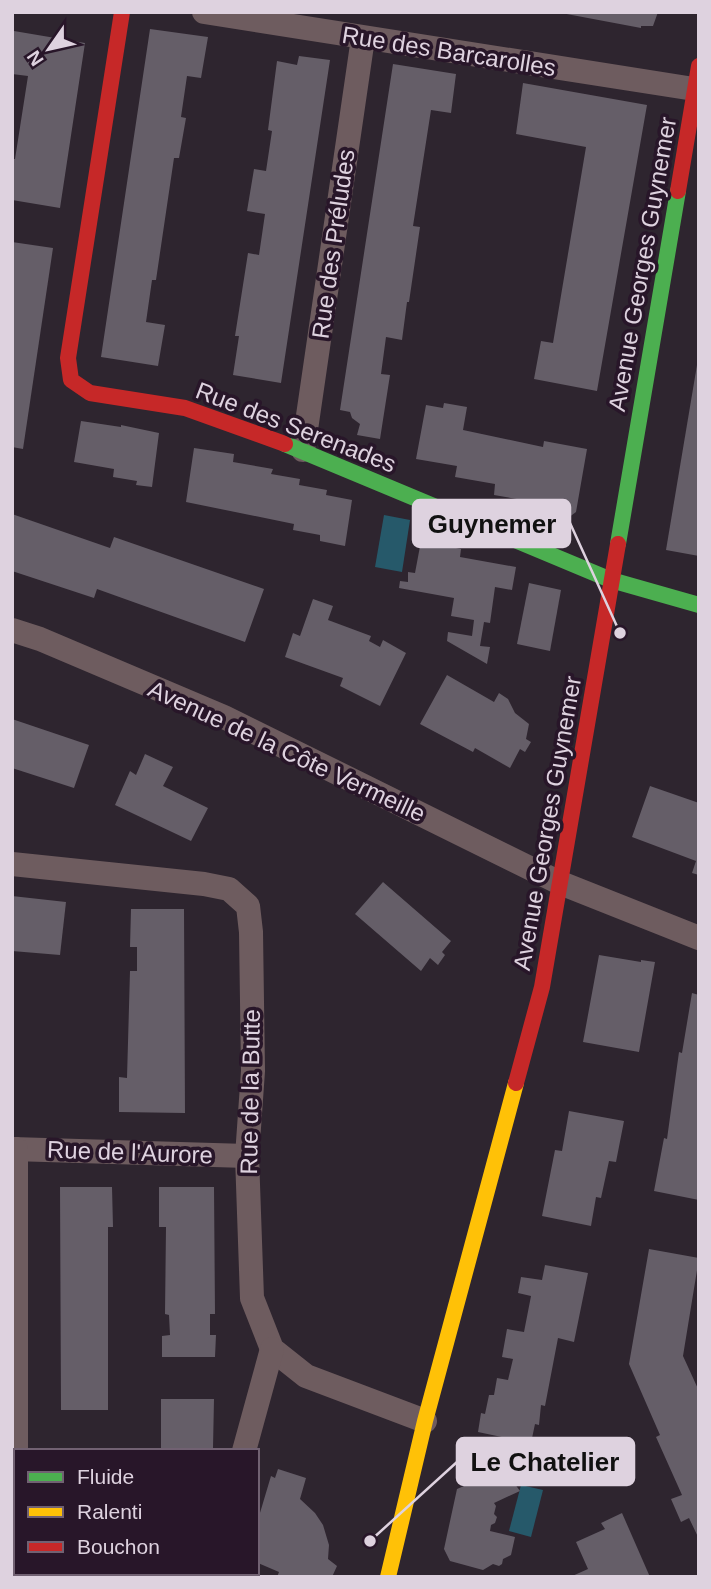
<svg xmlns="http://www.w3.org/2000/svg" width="711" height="1589" font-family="Arial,sans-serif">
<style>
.water{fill:#26596a}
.building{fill:#655e68}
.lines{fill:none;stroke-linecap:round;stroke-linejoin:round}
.street{stroke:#6e5c5f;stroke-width:24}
.fast{stroke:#4caf50;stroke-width:16}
.slow{stroke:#ffc107;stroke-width:16}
.jam{stroke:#c62828;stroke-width:16}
.labels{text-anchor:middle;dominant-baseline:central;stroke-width:7;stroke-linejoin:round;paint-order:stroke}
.street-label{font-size:24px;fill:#ded2df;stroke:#281629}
.leader{fill:none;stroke:#ded2df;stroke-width:2.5}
.callout-dot{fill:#ded2df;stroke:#281629;stroke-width:2.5}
.callout{fill:#ded2df;stroke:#ded2df;stroke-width:2.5}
.callout-label{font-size:26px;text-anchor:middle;font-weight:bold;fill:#111}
</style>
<rect width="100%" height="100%" fill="#2e252f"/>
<g class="water">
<polygon points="384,515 410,520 402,572 375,567"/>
<polygon points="521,1485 543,1490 531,1537 509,1531"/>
</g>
<g class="building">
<polygon points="556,12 658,12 653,26 641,26 641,28"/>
<polygon points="150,29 208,37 201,78 187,76 181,117 186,118 179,158 174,158 156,280 152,280 146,322 165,325 158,366 101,357"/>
<polygon points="14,31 85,43 60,208 12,200 12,159 15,159 28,76 12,74"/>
<polygon points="299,56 330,60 281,383 233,375 239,336 235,336 248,253 259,255 265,214 247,211 254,169 266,171 272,131 268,130 277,61 297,65"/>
<polygon points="393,64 456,74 451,113 431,110 413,226 420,227 409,302 407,302 402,340 386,337 381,374 390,375 380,439 357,435 360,424 352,418 350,412 340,410"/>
<polygon points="523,83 647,105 597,391 534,379 541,341 553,343 586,147 516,134"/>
<polygon points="12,242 53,248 23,449 12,447"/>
<polygon points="697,365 699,365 699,556 666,550"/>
<polygon points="444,403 467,407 463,430 543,447 544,441 587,449 576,512 568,518 532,511 534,502 494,495 495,484 455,477 457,466 416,459 426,405 443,408"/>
<polygon points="81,421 121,427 121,425 159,433 152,487 136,485 137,481 113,477 114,469 74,462"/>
<polygon points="194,448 234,454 233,462 273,469 271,474 300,479 299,485 327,490 326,495 352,500 345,546 320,541 320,535 293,530 294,524 186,502"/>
<polygon points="12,514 110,548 114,537 264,589 245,642 97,589 94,598 12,571"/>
<polygon points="421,541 461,549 460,557 516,567 512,590 495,587 490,623 484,622 480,646 490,647 487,664 447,641 448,632 472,636 474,620 451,616 454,598 399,588 400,581 408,582 408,572 415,573"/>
<polygon points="529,583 561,590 550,651 517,644"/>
<polygon points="313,599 333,606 328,620 371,636 369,641 380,647 383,640 406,653 380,706 340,686 343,678 285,657 293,633 300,636"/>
<polygon points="447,675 494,702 499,693 508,699 515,713 529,724 526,739 531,742 525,752 520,749 510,768 475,748 473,752 420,724"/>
<polygon points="12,719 89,745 74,788 12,768"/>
<polygon points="145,754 173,767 163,786 208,808 191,841 115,805 130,771 136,775"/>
<polygon points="650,786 699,803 699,875 692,873 696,861 632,837"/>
<polygon points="383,882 451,941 442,952 445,955 438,965 430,958 421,971 355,914"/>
<polygon points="12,896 66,902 60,955 12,951"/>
<polygon points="131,909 184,909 185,1113 119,1112 119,1077 127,1078 130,971 137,971 137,947 130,947"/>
<polygon points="599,955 641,962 641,960 655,962 639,1052 583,1042"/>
<polygon points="692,993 699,995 699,1200 654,1191 664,1138 667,1139 679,1052 682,1053"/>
<polygon points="569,1111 624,1121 616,1162 609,1161 601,1198 596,1197 591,1226 542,1216 555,1150 562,1151"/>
<polygon points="60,1187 112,1187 113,1227 108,1227 108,1410 61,1410"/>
<polygon points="159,1187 214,1187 215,1314 210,1314 210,1335 216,1335 215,1357 162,1357 162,1336 170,1335 169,1315 165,1314 166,1227 159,1227"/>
<polygon points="649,1249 699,1258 683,1356 699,1391 699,1539 689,1518 681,1522 671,1499 682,1495 656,1437 660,1435 629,1364"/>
<polygon points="545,1265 588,1273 574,1342 558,1338 545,1406 541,1405 539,1425 535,1424 531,1443 478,1432 481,1413 485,1414 489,1395 494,1395 497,1378 508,1380 513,1359 502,1357 507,1329 524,1332 531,1296 518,1293 521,1277 542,1280"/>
<polygon points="161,1399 214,1399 213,1448 206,1448 206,1451 163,1451 163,1448 161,1448"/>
<polygon points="278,1469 306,1478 300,1499 315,1513 323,1525 329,1545 328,1559 337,1566 332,1577 277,1577 279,1572 258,1563 257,1523 271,1476 275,1478"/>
<polygon points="483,1474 512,1480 520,1491 494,1503 496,1506 494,1514 497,1517 495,1523 491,1525 490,1531 515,1537 511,1555 503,1559 502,1564 499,1566 493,1564 483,1570 450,1561 444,1549 457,1489 464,1486 464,1481 470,1482"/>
<polygon points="622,1513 650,1577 570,1577 588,1569 576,1542 605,1529 601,1523"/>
<rect x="61" y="1573" width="62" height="4"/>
</g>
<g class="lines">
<g class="street">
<polyline points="204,12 694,89"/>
<polyline points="303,450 363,38"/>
<polyline points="12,630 40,639 224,717 558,882 699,938"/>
<polyline points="12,864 204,884 229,889 248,906 251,932 253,1071 247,1156 252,1298 272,1349 306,1376 425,1421"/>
<polyline points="12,1149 247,1156"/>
<polyline points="16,1451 16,1149"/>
<polyline points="244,1451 272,1349"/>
<polyline points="16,1577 16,1573"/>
<polyline points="209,1577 210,1573"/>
</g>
<g class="fast">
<polyline points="285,444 611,580 699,605"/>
<polyline points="618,544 678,191"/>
</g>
<polyline class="slow" points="388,1577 425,1421 516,1083"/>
<g class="jam">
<polyline points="122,12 68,358 71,380 90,393 185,408 285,444"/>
<polyline points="678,191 699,66"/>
<polyline points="516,1083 542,987 618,544"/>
</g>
</g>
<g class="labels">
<g class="street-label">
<text transform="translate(449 51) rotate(9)">Rue des Barcarolles</text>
<text transform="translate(333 244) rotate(-82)">Rue des Préludes</text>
<text transform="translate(642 264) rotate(-80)">Avenue Georges Guynemer</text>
<text transform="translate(296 427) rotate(21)">Rue des Serenades</text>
<text transform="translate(287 751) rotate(25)">Avenue de la Côte Vermeille</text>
<text transform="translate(547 823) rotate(-80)">Avenue Georges Guynemer</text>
<text transform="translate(250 1092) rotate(-89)">Rue de la Butte</text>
<text transform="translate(130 1152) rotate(2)">Rue de l'Aurore</text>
</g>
</g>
<path class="leader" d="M620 633L570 523M370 1541L457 1462"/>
<g class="callout-dot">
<circle cx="620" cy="633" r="7"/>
<circle cx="370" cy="1541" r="7"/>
</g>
<g class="callout">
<rect x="413" y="500" width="157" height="47" rx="7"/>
<rect x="457" y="1438" width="177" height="47" rx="7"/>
</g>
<g class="callout-label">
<text x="492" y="533">Guynemer</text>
<text x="545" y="1471">Le Chatelier</text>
</g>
<rect width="711" height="1589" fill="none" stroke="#ded2df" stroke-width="28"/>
<rect x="14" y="1449" width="245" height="126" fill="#281629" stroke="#716172" stroke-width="2"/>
<rect x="28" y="1472" width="35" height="10" fill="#4caf50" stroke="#716172" stroke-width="2"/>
<text x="77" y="1484" font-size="21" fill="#ded2df">Fluide</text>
<rect x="28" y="1507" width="35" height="10" fill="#ffc107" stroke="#716172" stroke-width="2"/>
<text x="77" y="1519" font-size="21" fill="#ded2df">Ralenti</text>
<rect x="28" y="1542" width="35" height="10" fill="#c62828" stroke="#716172" stroke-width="2"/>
<text x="77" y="1554" font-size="21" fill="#ded2df">Bouchon</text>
<g transform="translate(49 49) rotate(236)" stroke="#281629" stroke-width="5" paint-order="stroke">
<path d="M0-5L12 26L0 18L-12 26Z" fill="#ded2df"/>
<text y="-10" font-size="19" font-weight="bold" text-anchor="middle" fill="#ded2df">N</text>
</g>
</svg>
